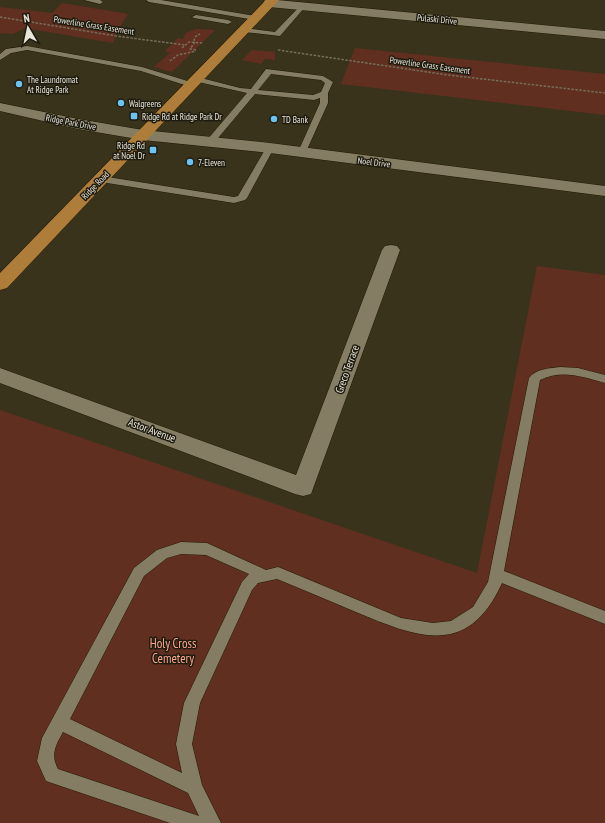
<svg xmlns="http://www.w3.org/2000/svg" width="605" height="823" font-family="'PT Sans Narrow',sans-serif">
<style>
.green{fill:#612f20}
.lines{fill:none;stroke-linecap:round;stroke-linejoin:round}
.service-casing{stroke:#211a03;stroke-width:1}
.minor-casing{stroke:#211a03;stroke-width:1}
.primary-casing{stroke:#211a03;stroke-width:1}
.path{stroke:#756f5a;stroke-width:1.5;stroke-dasharray:2.5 1.5;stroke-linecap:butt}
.service{fill:#857d63;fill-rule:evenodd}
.minor{fill:#857d63;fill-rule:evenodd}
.primary{fill:#ae7d3a;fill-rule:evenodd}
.poi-dot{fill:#6cc3f2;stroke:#1e1b10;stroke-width:1.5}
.labels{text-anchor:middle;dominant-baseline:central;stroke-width:3;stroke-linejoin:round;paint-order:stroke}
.far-street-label{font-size:9px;fill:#e9e5d7;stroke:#1e1b10}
.far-poi-label{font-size:9px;fill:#e9e5d7;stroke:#1e1b10;text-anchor:start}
.street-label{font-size:11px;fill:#e9e5d7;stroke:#1e1b10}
.near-park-label{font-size:13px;fill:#fea48a;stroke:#1e1b10}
</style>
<rect width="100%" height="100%" fill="#3a331b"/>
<g class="green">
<polygon points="62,3 128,14 118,30 113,43 25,28 13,34 0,33 0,7 52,13"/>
<polygon points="196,29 215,30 172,72 154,67 170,53 165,51 178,38 183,39 186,33"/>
<polygon points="355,48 605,74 605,115 341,84"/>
<polygon points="252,50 275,52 275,60 265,59 261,64 242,60"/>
<polygon points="537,266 605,275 605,823 0,823 0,410 477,573"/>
</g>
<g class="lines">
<defs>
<g id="service">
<polygon points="84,0 100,0 103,2 100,4"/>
<polygon points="146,0 161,0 255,16 259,18 255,20 149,2"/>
<polygon points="303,4 306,6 305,7 280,36 244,32 240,30 244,28 275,32 301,5"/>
<polygon points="196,15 228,20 232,22 228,24 194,18 192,17"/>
<polygon points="27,46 142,67 194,83 195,85 191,87 141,71 27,50 11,53 0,60 0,54 6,49"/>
<path d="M266 69 323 76 333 82 328 93V103L305 154 302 155 298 152 320 103V98L314 100 255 94 213 144H207L206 142 207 140 247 93 194 81V77H197L240 88 251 89ZM271 74 321 80 325 83 321 92 313 95 258 90Z"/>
<polygon points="270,145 274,148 247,198 245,200 234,203 101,182 96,179 101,176 234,197 238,196 266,148"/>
<path d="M560 367 578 368 605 375V383C583 377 562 369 540 380L504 571 605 611V624L502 583C468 658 418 638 356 612 330 601 304 590 277 579L258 583 252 590 200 703 192 744 202 785 221 823H170L46 781 37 761 42 738 134 568 157 550 181 542 207 543 266 570 278 567 283 569 401 618 433 623 451 621 473 607 488 582 529 378C535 369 551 368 560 367ZM181 554 206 555 249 574 242 582 184 703 176 744 182 773 70 719 144 576 167 558ZM63 732 188 793 199 816 58 769C50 754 56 745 63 732Z"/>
</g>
<g id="minor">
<polygon points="265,0 277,0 605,31 605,39 269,7 265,6 263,3"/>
<polygon points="0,103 78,119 143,130 270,143 605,186 605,196 270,153 143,140 78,129 0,111"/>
<polygon points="391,245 397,246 400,250 311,494 303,496 295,494 0,383 0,368 296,475 382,250 385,246"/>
</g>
<polygon id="primary" points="266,0 279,0 7,288 0,290 0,273"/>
</defs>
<use href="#service" class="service-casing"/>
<use href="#minor" class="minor-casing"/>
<use href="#primary" class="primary-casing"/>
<g class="path">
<polyline points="0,17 116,36 185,45"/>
<polyline points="182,48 189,42 203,43"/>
<polyline points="196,50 190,49 195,42 194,40 196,36 200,34"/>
<polyline points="278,50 448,75 605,93"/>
<polyline points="170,61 178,55 196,51"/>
</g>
<use href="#service" class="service"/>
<use href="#minor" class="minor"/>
<use href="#primary" class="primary"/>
</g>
<g class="poi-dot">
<circle cx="19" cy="84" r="4"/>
<circle cx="121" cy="103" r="4"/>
<rect x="130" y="112" width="8" height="8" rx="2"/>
<circle cx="274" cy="119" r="4"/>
<rect x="149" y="146" width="8" height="8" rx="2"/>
<circle cx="190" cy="162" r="4"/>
</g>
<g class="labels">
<g class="far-street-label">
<text transform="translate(437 19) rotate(6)">Pulaski Drive</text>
<text transform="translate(94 25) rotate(9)">Powerline Grass Easement</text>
<text transform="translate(430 65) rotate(8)">Powerline Grass Easement</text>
<text transform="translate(71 122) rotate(11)">Ridge Park Drive</text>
<text transform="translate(374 162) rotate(7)">Noel Drive</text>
<text transform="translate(95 185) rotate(-46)">Ridge Road</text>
</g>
<g class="far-poi-label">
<text x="27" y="79">The Laundromat<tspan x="27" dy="10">At Ridge Park</tspan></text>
<text x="129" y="103">Walgreens</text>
<text x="142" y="116">Ridge Rd at Ridge Park Dr</text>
<text x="282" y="119">TD Bank</text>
<text x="145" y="145" text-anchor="end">Ridge Rd<tspan x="145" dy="10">at Noel Dr</tspan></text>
<text x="198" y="162">7-Eleven</text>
</g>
<g class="street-label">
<text transform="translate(347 369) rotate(-70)">Greco Terrace</text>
<text transform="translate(152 430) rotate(20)">Astor Avenue</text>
</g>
<g class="near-park-label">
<text x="173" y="643">Holy Cross<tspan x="173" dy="15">Cemetery</tspan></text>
</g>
</g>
<g transform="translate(28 28) rotate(351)" stroke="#1e1b10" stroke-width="3" paint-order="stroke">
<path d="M0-3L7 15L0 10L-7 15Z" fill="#e9e5d7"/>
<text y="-6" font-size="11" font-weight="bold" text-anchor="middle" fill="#e9e5d7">N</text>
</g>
</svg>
